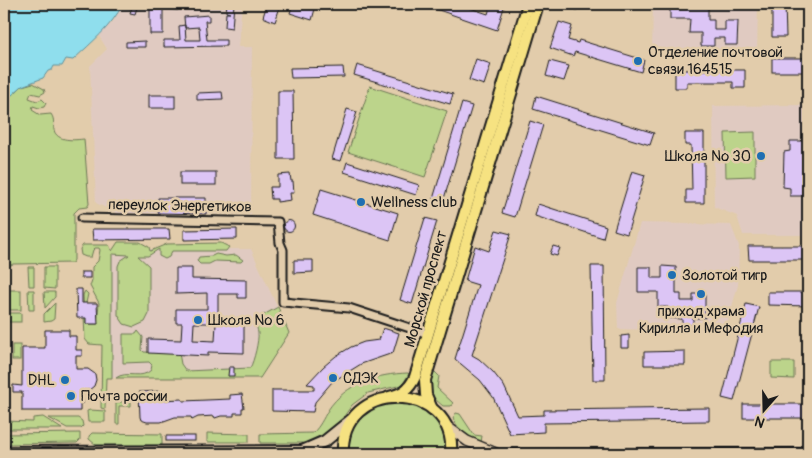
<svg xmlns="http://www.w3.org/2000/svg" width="812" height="458" font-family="Pangolin,sans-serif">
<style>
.built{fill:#e0cac1}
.green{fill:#bcd48b;stroke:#6c7854}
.water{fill:#8fdeed;stroke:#619099}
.building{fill:#dcc5f5;stroke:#1c1c1c;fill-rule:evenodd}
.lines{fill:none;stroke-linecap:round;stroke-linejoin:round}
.minor-casing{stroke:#1c1c1c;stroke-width:11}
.tertiary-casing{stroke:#1c1c1c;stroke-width:12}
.secondary-casing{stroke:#1c1c1c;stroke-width:14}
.primary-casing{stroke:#1c1c1c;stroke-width:14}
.minor{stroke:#e2ccab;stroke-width:7}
.tertiary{stroke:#e2ccab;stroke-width:9}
.secondary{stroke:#e2ccab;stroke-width:10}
.primary{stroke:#f6e281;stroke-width:10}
.poi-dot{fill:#1f6fb2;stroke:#e2ccab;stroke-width:2}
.labels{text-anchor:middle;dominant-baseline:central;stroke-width:5;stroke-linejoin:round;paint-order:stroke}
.poi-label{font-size:15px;fill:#1c1c1c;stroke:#e2ccab;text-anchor:start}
.street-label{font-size:15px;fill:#1c1c1c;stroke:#e2ccab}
</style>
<rect width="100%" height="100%" fill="#e2ccab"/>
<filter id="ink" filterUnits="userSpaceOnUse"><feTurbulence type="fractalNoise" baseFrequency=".02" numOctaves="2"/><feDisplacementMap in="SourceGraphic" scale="10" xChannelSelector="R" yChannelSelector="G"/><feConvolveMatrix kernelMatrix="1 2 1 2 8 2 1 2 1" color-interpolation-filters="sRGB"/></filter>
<g filter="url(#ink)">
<g class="built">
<polygon points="123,4 242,4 238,47 252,47 251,214 116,213 96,203 90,66 107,49 99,36 106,27 112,23"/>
<polygon points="653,4 758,4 757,53 652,54"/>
<polygon points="808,105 808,235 743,235 737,216 714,207 713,106"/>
<polygon points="640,223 731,225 739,246 738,285 725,332 618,329 617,303"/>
<polygon points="111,249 251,249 289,333 260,378 112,378"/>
</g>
<g class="green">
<path d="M33 83 44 89 45 92 40 95 31 93 29 98 37 101 42 99 46 103 44 107 39 108 33 106 32 110 40 115 51 114C55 120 53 124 54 130 57 142 75 140 84 139L89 204 87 207 79 208 74 213V260L72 263 13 264 4 268V98L17 91 22 86Z"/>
<polygon points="370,86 447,111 425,177 348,152"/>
<polygon points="755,132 755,176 726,177 725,133"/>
<polygon points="118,242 140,242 149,247 150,251 167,244 221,243 229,247 226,251 172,251 169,257 165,259 159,256 159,249 148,256 138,256 149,266 149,314 145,322 134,327 124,324 118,315 118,266 120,261 129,255 112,254 112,378 106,378 105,409 101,408 102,345 89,344 85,339 83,295 85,291 88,294 86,303 86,324 97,324 99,303 90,286 92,280 92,267 98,261 100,250 99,248 95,248 93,250 91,257 86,257 81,255 80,249 83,245 109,245 112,251"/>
<polygon points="216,254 226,256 236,255 243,260 241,262 215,261 209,264 200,264 197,261 199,257 212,256"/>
<polygon points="28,267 34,267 34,286 29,286"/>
<polygon points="44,267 55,267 55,289 44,288"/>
<rect x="4" y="290" width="17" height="20"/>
<polygon points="28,290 34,290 34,310 29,310"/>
<polygon points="44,292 55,292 55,297 45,308"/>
<polygon points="55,303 54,319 51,321 44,322 44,314"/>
<path d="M278 307 289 333 260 378H116C126 370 142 380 151 370L152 365 149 362 123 363V334H136L138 331 143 337 142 350 144 352 179 353 181 364 186 371 250 368C254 361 259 340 258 333 257 326 255 325 258 318Z"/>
<rect x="4" y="313" width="17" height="9"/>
<rect x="12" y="345" width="8" height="15"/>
<polygon points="771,362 794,362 794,379 771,378"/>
<path d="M435 372 439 376 437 388 453 403 451 406H443C431 396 424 389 431 373Z"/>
<path d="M408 373 409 374 402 385 368 393 352 405 340 422 320 438 309 443H260V434L313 433C320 426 323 419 328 410 346 383 377 374 408 373Z"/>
<path d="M389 401C398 403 408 403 417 405 437 412 446 435 446 454H346C352 420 357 414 389 401Z"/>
<polygon points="116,402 131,402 131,406 119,406 119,424 116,424"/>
<polygon points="90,410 105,411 105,422 88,422 87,411"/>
<path d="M456 413 460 414 474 435 482 436 481 442C469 437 458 431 453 418Z"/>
<polygon points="43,417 62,429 4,429 4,421 33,422 33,418"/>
<polygon points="49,418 78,418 82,421 83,426 81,428 67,428"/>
<polygon points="80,433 80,440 77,443 4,444 4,434"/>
<polygon points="92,433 162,434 162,445 96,445 89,439 89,436"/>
<polygon points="207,433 249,434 249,442 207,442"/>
</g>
<path class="water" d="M4 4H123C111 27 92 42 73 60L66 59 62 66H54L52 70 48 71 43 78 22 86 12 95 4 98Z"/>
<g class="building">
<polygon points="133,4 138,4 135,14 130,13"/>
<polygon points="150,4 177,4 178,10 163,9 163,34 150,34"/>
<polygon points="227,4 234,4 232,28 225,27 226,13 230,13 226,12"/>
<polygon points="267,4 281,4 275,22 263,17"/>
<polygon points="293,4 316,5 312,20 290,13"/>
<polygon points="421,4 458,4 488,14 491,4 505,4 497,30"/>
<polygon points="559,4 579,4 577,10 559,5"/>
<polygon points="670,4 708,4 708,20 714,20 714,30 725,30 725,21 738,21 737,45 725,45 725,38 714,38 714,46 701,46 701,33 689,33 690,19 670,19"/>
<polygon points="772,4 785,4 786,37 772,37"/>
<polygon points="209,15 209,21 205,21 207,40 226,40 226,46 164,47 164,40 180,40 179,26 185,25 186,40 200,40 199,27 185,28 184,17"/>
<polygon points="559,22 572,26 568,40 578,43 579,40 644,60 641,72 575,52 573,56 550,48"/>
<polygon points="145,41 145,47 126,47 126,42"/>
<rect x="772" y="58" width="36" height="14"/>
<polygon points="476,59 491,64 484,85 469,80"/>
<polygon points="550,61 569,66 564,81 546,76"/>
<polygon points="357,65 453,94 450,104 354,75"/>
<polygon points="343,67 344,77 291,78 290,68"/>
<polygon points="675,70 745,70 745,88 733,88 733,82 687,82 687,88 675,88"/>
<polygon points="278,91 293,91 294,159 278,159"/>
<polygon points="222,92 223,99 197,100 197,93"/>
<rect x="149" y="95" width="26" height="13"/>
<polygon points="536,96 654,133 650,145 533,109"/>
<polygon points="462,103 472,106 443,202 433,199"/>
<polygon points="347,109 357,112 341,161 332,159"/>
<polygon points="530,121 543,125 515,217 502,213"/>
<polygon points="685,133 704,133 704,203 686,203 686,190 692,190 691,145 685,145"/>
<polygon points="790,141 808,141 808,196 790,196 790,188 783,187 784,152 790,151"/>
<polygon points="347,162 419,185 416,195 344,172"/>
<polygon points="632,171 645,175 627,234 614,230"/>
<rect x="180" y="172" width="36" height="13"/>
<polygon points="290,174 291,181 293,181 294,193 290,193 291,200 277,202 277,199 271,199 270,187 278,187 278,175"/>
<polygon points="321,189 398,213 390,240 313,215"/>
<polygon points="158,198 206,198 206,214 158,213"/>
<polygon points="538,204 606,226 603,238 535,216"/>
<polygon points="425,218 437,221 412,304 400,300"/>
<circle cx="289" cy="226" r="5.5"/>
<polygon points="92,229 169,229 170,239 93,240"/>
<polygon points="237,229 237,239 184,240 184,230"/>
<polygon points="496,230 511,234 472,355 479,359 493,372 504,386 518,416 544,415 544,410 709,408 709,421 544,423 544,432 510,434 493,397 480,380 455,359 478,285 465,281 475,246 489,251"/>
<polygon points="553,246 560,248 557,256 550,254"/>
<polygon points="748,246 808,246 808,260 749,260"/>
<polygon points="294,260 313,260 313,272 294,273"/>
<polygon points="591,266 604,266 605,380 593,380"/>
<polygon points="662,266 676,267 676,294 681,294 681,301 693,301 693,294 705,294 705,318 693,318 693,325 682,326 682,319 668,318 668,307 658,307 658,292 638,292 638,267 651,267 651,278 662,278"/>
<path d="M176 268H192V279L246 280V298H238V294H218V322H244V353L208 352V356L148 353V339L181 340 182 323H176V309H207V293L176 294ZM194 323H216L215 341 193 340Z"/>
<rect x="81" y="272" width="9" height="6"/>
<polygon points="76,289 82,289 82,303 97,303 98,324 86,324 86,318 77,318"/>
<polygon points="768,292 808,292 808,306 768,305"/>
<polygon points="746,304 759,307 734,401 722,398"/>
<polygon points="383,328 399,333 393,353 361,364 332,382 315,402 313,412 272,411 272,390 314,390 314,385 307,384 323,367 336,356 351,347 364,342 379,340"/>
<polygon points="45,330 69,330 69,336 76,336 76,350 82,350 82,356 76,356 76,369 88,369 95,374 96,380 94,386 89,390 83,391 83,403 80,403 80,411 22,411 22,392 13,392 13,385 22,386 22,348 45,348"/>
<polygon points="629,335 629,348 621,348 621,336"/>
<polygon points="685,351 685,365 644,365 644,352"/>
<polygon points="229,367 234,367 234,376 228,376"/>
<polygon points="162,391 162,400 182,399 183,401 230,399 230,395 242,394 244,408 242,408 242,413 234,413 234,416 221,416 215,418 214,416 198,417 192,420 191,417 175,417 161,422 147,422 141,420 140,417 139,392"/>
<rect x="743" y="404" width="65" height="14"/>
<rect x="166" y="436" width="29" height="5"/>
</g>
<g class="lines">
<defs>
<polyline id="minor" points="82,218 278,222 280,243 283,250 283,302 349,308 428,334"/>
<g id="tertiary">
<polyline points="444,424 467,441 498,454"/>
<polyline points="497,454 808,453"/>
</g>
<g id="secondary">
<polyline points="302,451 325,441 351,420"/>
<polyline points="4,452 302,451 310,454"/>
</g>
<g id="primary">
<path d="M389 397C402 394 409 390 415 377L528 4"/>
<polyline points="432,409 426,395 425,380 538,4"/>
<path d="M343 454C339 378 457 380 451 454"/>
</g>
</defs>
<use href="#minor" class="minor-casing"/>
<use href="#tertiary" class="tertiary-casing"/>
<use href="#secondary" class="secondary-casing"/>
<use href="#primary" class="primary-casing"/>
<use href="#minor" class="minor"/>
<use href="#tertiary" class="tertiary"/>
<use href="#secondary" class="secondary"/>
<use href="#primary" class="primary"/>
</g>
</g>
<g class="poi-dot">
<circle cx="638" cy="61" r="5"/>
<circle cx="761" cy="156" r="5"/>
<circle cx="361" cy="202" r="5"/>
<circle cx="672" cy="275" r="5"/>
<circle cx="701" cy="294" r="5"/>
<circle cx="198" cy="320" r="5"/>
<circle cx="333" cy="378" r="5"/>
<circle cx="65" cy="380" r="5"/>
<circle cx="71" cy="396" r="5"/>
</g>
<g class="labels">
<g class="poi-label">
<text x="648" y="52">Отделение почтовой<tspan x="648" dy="17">связи 164515</tspan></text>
<text x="751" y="156" text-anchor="end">Школа № 30</text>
<text x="371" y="202">Wellness club</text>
<text x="682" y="275">Золотой тигр</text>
<text x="701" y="311" text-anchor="middle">приход храма<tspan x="701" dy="17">Кирилла и Мефодия</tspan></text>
<text x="208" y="320">Школа № 6</text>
<text x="343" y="378">СДЭК</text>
<text x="55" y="380" text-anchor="end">DHL</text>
<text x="81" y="396">Почта россии</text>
</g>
<g class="street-label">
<text transform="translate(180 206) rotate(1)">переулок Энергетиков</text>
<text transform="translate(426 289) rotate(-74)">Морской проспект</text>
</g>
</g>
<rect width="812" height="458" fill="none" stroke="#e2ccab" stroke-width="20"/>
<rect x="10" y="10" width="792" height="438" fill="none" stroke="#1c1c1c" stroke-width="2" filter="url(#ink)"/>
<g transform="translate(764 410) rotate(200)" stroke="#e2ccab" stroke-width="4" paint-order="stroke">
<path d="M0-4L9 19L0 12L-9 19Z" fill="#1c1c1c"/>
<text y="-8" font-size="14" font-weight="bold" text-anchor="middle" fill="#1c1c1c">N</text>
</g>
</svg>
